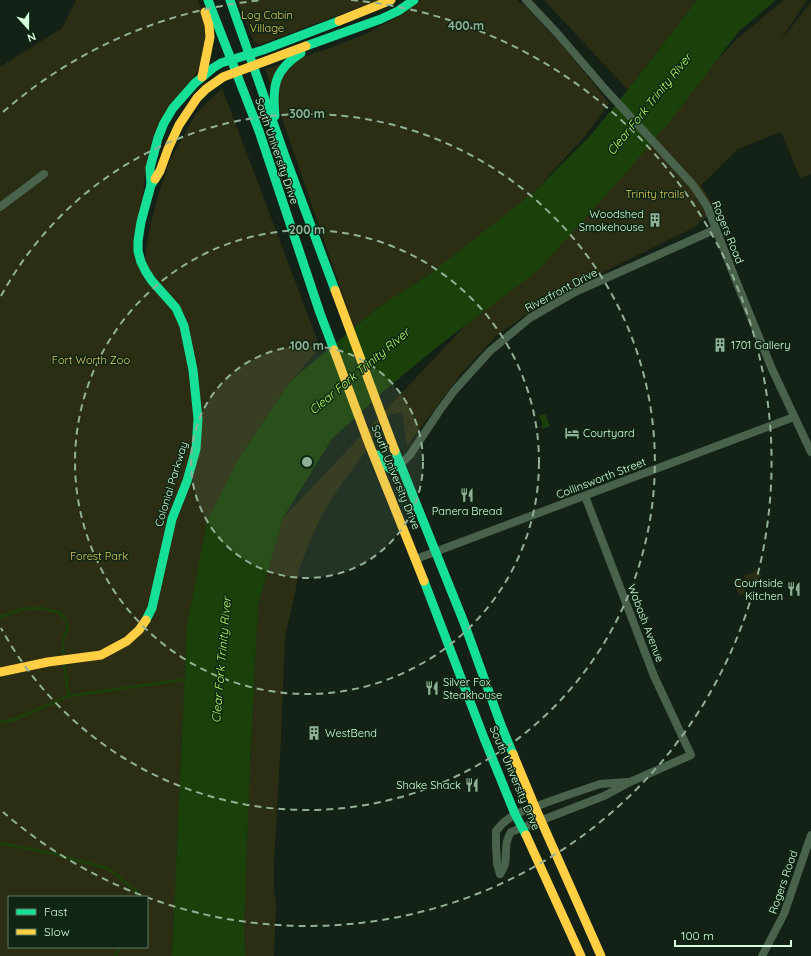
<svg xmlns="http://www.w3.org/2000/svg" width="811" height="956" font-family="Quicksand,sans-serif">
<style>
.green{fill:#2b2e13;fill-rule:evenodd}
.water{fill:#1b410b}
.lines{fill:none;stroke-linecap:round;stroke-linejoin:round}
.stream{stroke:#1b410b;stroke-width:2.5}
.street{stroke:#49624c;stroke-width:8}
.fast{stroke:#16e098;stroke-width:9}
.slow{stroke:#ffcf43;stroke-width:9}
.ring{fill:none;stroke:#91b196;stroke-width:2;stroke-dasharray:7 5}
.labels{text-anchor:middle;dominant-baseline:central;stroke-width:3;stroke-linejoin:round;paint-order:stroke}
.park-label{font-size:11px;fill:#e0c75f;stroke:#0f2614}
.street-label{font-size:11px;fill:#d4ffdb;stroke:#0f2614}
.poi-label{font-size:11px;fill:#d4ffdb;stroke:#0f2614;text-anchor:start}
.water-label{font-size:12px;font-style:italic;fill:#aeff62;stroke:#0f2614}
.centre{fill:#91b196;stroke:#0f2614;stroke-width:2}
.ring-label{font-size:12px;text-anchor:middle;font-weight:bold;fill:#91b196;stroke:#0f2614;stroke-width:3;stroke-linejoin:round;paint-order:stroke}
</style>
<rect width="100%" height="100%" fill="#142117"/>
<g class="green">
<path d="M76 0H198L206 30 200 67 193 78 147 164 143 193V275L146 249 151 222 161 187 170 160 195 115 222 88 320 347 287 386 239 458 187 626 172 956H0V67L62 28ZM9 897H147V947H9Z"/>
<polygon points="237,0 379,0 259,45 254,42"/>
<polygon points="421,0 517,0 525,6 562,45 609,103 586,135 534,192 435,274 379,307 354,328 265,69 330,48 368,33 404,13"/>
<polygon points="544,0 697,0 628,90"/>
<polygon points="784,0 807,0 779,43 811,2 811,174 800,178 781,132 738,149 701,185 715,208 695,227 547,300 496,336 461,374 407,446 402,412 382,417 366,451 338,489 321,517 308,546 300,567 294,598 285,637 281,739 274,863 274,889 276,906 274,956 245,956 244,926 250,765 258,605 283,518 737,39"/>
<polygon points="758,570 761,577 747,583 744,576"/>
<polygon points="740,579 746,593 739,596 734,581"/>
</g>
<g class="water">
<polygon points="697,0 776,0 739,31 671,120 616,184 537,271 437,347 385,390 332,439 283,518 258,605 250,765 244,926 245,956 172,956 187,626 207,521 239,458 287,386 294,378 379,307 433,272 534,192 589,137 628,90"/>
<polygon points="545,414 550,426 542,429 541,426 543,425 539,416"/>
</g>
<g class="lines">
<g class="stream">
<path d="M0 617 22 609 40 608 58 612 66 620 68 630C61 639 63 646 64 657"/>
<polyline points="64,664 69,696 187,679"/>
<polyline points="0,722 13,720 69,696"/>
<polyline points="0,843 55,854 109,869 138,893 137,897"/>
<polyline points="115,956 120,947"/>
</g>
<g class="street">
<polyline points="526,0 557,33 605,89 693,185 707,206 735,278 772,369 811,452"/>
<polyline points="0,207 44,174"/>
<polyline points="400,465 410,455 440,410 454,391 471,372 490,351 530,318 575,292 716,229"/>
<polyline points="416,559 794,417"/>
<path d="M500 874C502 871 504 868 505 864 507 853 504 842 511 832L604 796 630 782 691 755 654 676 585 496"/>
<polyline points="500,874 497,864 496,845 496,831 503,823 515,814 562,797 600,784 627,782"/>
<polyline points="762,956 784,914 811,835"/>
</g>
<g class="fast">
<polyline points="208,0 259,131 320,313 334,350"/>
<polyline points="230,0 286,159 335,290"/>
<polyline points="306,46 381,19 398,11 414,0"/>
<path d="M275 116C272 87 274 70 301 53"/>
<polyline points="151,185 150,168 158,138 164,123 173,108 195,83 213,68 221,63 263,50 339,21"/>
<polyline points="395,451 463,620 501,725 513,754"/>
<polyline points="377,455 382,463 391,469 400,465"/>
<polyline points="424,581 484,738 515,814 526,835"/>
<polyline points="146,620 152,608 172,519 187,481 196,449 198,419 193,370 184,326 176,308 152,281 146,272 141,262 138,251 138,241 141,222 151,185 155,179"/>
</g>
<g class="slow">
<polyline points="339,21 391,0"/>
<polyline points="202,77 210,37 209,25 205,12"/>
<polyline points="155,179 160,171 168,149 179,125 197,98 206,89 223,77 306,46"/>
<polyline points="335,290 395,451"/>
<polyline points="334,350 369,444 424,581"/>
<polyline points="0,672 48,662 101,655 127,641 139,630 146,620"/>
<polyline points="513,754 535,807 601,956"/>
<polyline points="526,835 581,956"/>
</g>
</g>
<circle cx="307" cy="462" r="116" fill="#91b196" fill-opacity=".12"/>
<g class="ring">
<circle cx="307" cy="462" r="116"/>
<circle cx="307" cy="462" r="232"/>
<path d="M1 296A348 348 0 1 1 1 628"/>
<path d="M3 112A464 464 0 0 1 263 0M351 0A464 464 0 1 1 3 812"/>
</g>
<defs>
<symbol id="building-bare" viewBox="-9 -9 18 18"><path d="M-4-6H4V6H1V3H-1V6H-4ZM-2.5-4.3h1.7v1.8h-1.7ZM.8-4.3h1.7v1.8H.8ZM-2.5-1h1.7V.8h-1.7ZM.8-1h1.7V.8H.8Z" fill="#91b196" stroke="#0f2614" stroke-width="2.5" paint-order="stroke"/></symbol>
<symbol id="hotel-bare" viewBox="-9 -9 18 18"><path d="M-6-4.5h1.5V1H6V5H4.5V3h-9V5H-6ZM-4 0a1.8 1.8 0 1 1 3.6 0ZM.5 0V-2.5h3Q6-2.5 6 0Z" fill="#91b196" stroke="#0f2614" stroke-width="2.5" paint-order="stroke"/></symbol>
<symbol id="restaurant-bare" viewBox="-9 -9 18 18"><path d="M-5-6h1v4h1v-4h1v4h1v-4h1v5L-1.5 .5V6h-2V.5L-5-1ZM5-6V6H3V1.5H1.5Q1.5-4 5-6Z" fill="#91b196" stroke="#0f2614" stroke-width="2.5" paint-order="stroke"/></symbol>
</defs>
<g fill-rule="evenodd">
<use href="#building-bare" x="645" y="210" width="20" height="20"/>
<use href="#building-bare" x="710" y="335" width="20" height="20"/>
<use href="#hotel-bare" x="562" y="423" width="20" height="20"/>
<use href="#restaurant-bare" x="457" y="485" width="20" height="20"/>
<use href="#restaurant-bare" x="784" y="579" width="20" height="20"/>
<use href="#restaurant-bare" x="422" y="678" width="20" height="20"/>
<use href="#building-bare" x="304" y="723" width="20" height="20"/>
<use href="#restaurant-bare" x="462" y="775" width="20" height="20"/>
</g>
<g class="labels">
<g class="park-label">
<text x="267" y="15">Log Cabin<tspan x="267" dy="13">Village</tspan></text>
<text x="655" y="194">Trinity trails</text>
<text x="91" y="360">Fort Worth Zoo</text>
<text x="99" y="556">Forest Park</text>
</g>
<g class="street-label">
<text transform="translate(277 151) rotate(71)">South University Drive</text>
<text transform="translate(728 232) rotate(68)">Rogers Road</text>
<text transform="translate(561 290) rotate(-28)">Riverfront Drive</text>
<text transform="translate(396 477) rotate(68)">South University Drive</text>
<text transform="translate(601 478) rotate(-21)">Collinsworth Street</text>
<text transform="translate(171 484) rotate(-73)">Colonial Parkway</text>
<text transform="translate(646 623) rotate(69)">Wabash Avenue</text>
<text transform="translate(515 778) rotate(67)">South University Drive</text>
<text transform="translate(783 882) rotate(-71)">Rogers Road</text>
</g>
<g class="poi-label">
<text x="644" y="214" text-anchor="end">Woodshed<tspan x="644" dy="13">Smokehouse</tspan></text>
<text x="731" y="345">1701 Gallery</text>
<text x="583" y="433">Courtyard</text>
<text x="467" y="511" text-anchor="middle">Panera Bread</text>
<text x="783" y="583" text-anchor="end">Courtside<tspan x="783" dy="13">Kitchen</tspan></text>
<text x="443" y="682">Silver Fox<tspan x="443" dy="13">Steakhouse</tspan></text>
<text x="325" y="733">WestBend</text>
<text x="461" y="785" text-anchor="end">Shake Shack</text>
</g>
<g class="water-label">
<text transform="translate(649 104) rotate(-51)">Clear Fork Trinity River</text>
<text transform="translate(359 371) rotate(-40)">Clear Fork Trinity River</text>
<text transform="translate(221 660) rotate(-85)">Clear Fork Trinity River</text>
</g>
</g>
<circle cx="307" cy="462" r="6" class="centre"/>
<g class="ring-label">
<text x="466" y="30">400 m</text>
<text x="307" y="118">300 m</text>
<text x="307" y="234">200 m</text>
<text x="307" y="350">100 m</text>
</g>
<rect x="8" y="896" width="140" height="52" fill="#0f2614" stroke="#5e7d64"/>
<rect x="16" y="909" width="20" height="6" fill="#16e098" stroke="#5e7d64"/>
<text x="44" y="916" font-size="12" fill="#d4ffdb">Fast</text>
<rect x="16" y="929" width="20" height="6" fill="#ffcf43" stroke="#5e7d64"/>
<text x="44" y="936" font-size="12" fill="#d4ffdb">Slow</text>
<g transform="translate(28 28) rotate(159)" stroke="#0f2614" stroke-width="3" paint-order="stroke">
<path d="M0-3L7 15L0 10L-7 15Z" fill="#d4ffdb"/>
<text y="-6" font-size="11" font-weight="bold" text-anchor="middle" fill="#d4ffdb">N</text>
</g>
<path d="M675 940v6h116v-6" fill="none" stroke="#d4ffdb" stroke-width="2"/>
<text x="681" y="940" font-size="12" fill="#d4ffdb" stroke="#0f2614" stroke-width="3" paint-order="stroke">100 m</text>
</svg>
